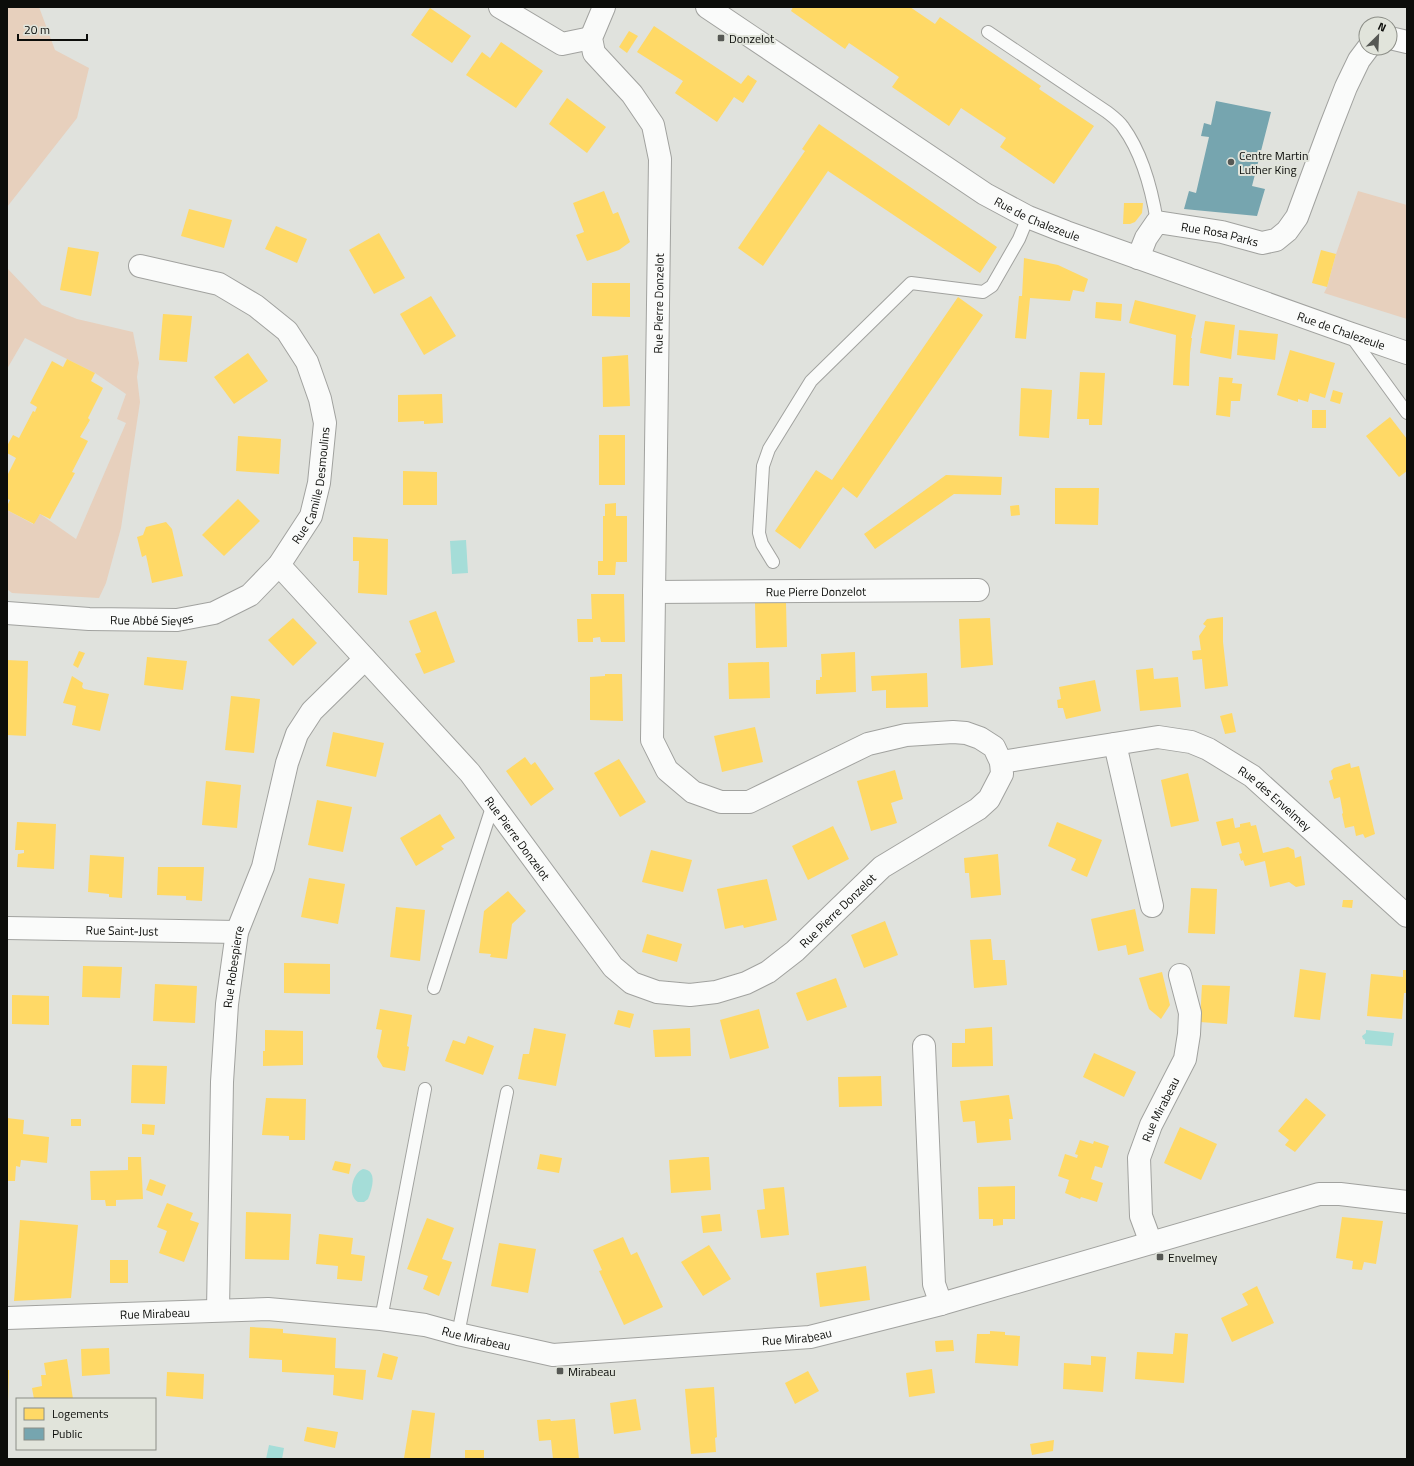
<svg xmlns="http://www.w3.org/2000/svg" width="1414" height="1466" font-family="'Titillium Web',sans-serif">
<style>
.green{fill:#e7d0bd}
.water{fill:#a5ddd8}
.homes{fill:#ffd966}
.public{fill:#76a5af}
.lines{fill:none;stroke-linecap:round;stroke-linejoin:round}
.lane-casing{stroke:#a1a29f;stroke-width:14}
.street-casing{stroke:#a1a29f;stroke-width:24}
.secondary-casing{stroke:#a1a29f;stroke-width:24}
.lane{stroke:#fafbfa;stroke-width:12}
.street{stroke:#fafbfa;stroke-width:22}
.secondary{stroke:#fafbfa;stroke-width:22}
.poi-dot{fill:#565854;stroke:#e1e4db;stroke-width:1.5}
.labels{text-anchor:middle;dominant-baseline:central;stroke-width:4;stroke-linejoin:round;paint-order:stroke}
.poi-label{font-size:12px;fill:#0c0d0a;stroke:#e1e4db;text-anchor:start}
.street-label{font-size:12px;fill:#0c0d0a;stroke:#e1e4db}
</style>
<rect width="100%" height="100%" fill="#e0e2dd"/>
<g class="green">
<polygon points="7,7 39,7 55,50 89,68 77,118 7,207"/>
<polygon points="1358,191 1407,205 1407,319 1324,293 1327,287 1336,254"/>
<polygon points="7,268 42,305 77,319 133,332 139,363 137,377 140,402 121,528 106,583 99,598 12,593 7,589 7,510 33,524 40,514 76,539 126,423 117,419 126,394 95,373 25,338 7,369"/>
</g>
<g class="water">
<polygon points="466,540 468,573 452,574 450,541"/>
<polygon points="1366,1030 1394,1033 1392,1046 1365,1044 1365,1040 1363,1039 1362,1036 1366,1033"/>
<path d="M363 1169C378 1170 372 1189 368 1199L364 1202H358C347 1196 352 1173 363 1169Z"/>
<polygon points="269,1445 284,1448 282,1459 266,1459"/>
</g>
<g class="homes">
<polygon points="793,7 910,7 935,24 940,17 1041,86 1039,89 1094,126 1054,184 1000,147 1006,138 961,108 949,126 892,87 899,77 849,43 845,49 791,11"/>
<polygon points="430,8 471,36 452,63 411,35"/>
<polygon points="654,26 741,84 748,75 757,81 743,103 734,97 717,122 675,93 683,81 637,52"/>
<polygon points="629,31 638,36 627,53 619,47"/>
<polygon points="501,42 543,71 516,108 466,75 482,52 490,58"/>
<polygon points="567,98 606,127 587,153 549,124"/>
<polygon points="819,124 997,247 980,273 828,171 763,266 738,248 805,151 802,149"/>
<polygon points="604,191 613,214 618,212 630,242 619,250 587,261 576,235 584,232 573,203"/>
<polygon points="1124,203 1143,203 1142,213 1135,222 1130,224 1123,224"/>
<polygon points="189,209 232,220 224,248 181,236"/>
<polygon points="276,226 307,239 297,263 265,249"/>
<polygon points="379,233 405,278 374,294 349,250"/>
<polygon points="68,247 99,252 91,296 60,290"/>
<polygon points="1321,250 1336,254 1327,287 1312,283"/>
<polygon points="1024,258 1058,265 1088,279 1084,292 1073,290 1070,301 1030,298 1026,339 1015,338 1019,296 1022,296"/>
<polygon points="592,283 630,283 630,317 592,316"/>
<polygon points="431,296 456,336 424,355 400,314"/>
<polygon points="958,297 983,315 857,498 843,487 800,549 775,531 816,470 832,480"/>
<polygon points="1135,300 1196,315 1191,338 1192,338 1190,353 1189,386 1173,385 1176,335 1129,323"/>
<polygon points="1096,302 1122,304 1121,321 1095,318"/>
<polygon points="163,314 192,316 187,362 159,360"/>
<polygon points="1205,321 1235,325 1231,359 1200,353"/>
<polygon points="1239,330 1278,334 1275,360 1237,355"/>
<polygon points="1290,350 1335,363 1325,398 1310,393 1308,402 1298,399 1298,402 1277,395"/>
<polygon points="248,353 268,381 234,404 214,377"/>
<polygon points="628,355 630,406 603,407 602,357"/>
<polygon points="67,359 95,373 91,381 103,388 88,418 90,420 80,437 88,441 72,472 75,473 50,519 40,514 34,524 7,510 7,506 10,500 7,499 7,476 16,458 7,453 7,446 13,435 19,438 33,411 35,412 37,407 30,403 52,361 63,367"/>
<polygon points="1080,372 1105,373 1102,425 1089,425 1089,419 1077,419"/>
<polygon points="1219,377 1233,378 1232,383 1242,384 1240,401 1231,401 1230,417 1216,415"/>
<polygon points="1021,388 1052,390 1049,438 1019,436"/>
<polygon points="1333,390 1343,393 1340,404 1330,401"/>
<polygon points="442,394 443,423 424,424 424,421 398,422 398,395"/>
<rect x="1312" y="410" width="14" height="18"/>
<polygon points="1390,417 1407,439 1407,471 1399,477 1366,436"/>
<rect x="599" y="435" width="26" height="50"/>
<polygon points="238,436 281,439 279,474 236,471"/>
<polygon points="403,471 437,472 437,505 403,505"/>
<polygon points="946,475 1002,477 1001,495 954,494 875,549 864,534"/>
<polygon points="1055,488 1099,488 1098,525 1055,524"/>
<polygon points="238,499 260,521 224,556 202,535"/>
<polygon points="616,503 616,516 627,516 627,562 616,562 615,575 598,575 598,561 603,561 603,516 605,516 605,504"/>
<polygon points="1019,505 1020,515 1011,516 1010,506"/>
<polygon points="166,522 172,529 183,576 152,583 146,555 142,557 137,537 143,535 146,527"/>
<polygon points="353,537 388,539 387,595 358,593 359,561 353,561"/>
<polygon points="591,594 624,594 625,642 601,642 600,637 593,638 593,642 578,642 577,619 592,619"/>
<polygon points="786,602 787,647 756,648 755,603"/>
<polygon points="436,611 455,662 424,674 415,654 421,652 409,621"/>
<polygon points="1223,617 1223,642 1228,686 1205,689 1202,659 1193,660 1192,651 1201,650 1199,636 1206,626 1203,624 1207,619"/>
<polygon points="293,618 317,643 293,666 268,640"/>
<polygon points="990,618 993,665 961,668 959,619"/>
<polygon points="79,651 85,653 78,668 73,665"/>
<polygon points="855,652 856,692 816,694 816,680 820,680 820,677 822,677 821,654"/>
<polygon points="147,657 187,661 183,690 144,685"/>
<polygon points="7,660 28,661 26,736 7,735"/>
<polygon points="769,662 770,698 729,699 728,663"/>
<polygon points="1153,668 1154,679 1178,677 1181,707 1140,711 1136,670"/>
<polygon points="927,673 928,707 886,708 886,690 872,691 871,676"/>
<polygon points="605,674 622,674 623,721 590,720 590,677 605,676"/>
<polygon points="72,676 83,683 82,687 84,689 109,694 100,731 72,725 76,706 63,703"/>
<polygon points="1095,680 1101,711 1066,719 1063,708 1058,708 1057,700 1061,699 1059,687"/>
<polygon points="231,696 260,699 254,753 225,750"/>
<polygon points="1232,713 1236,732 1225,734 1220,716"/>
<polygon points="755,727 763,762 722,772 714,736"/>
<polygon points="333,732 384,743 376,777 326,766"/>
<polygon points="525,757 531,765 535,762 554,789 531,806 506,771"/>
<polygon points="619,759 646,802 620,817 594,773"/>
<polygon points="1350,763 1351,768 1359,766 1375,834 1365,838 1363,834 1356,836 1354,826 1345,828 1342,814 1343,813 1340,797 1334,799 1329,781 1333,779 1331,771 1334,768"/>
<polygon points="895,770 903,799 891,803 897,823 871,831 857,781"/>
<polygon points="1188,773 1199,821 1171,827 1161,780"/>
<polygon points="206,781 241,785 237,828 202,825"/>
<polygon points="317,800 352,807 343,852 308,845"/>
<polygon points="440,814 455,838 441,846 444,849 416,866 400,838"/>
<polygon points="1233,818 1235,828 1240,827 1240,824 1250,822 1251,826 1256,825 1263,853 1288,847 1294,850 1295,858 1301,856 1305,885 1296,887 1289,882 1270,887 1265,861 1245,866 1243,860 1241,861 1239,854 1242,853 1239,842 1222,846 1216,822"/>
<polygon points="17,822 56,824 54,869 17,867 18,854 24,853 24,850 15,850"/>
<polygon points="1057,822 1102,840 1087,877 1071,870 1076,859 1048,846"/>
<polygon points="833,826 849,859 808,880 792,846"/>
<polygon points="651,850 692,860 683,892 642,882"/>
<polygon points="998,854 1001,895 971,898 969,873 965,873 964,858"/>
<polygon points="90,855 124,857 122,898 109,897 109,894 88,892"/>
<polygon points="158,867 204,867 202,901 186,900 186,896 157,895"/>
<polygon points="309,878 345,884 338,924 301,917"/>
<polygon points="767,879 777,920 744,928 743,925 725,929 717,889"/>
<polygon points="1191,888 1217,889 1215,934 1188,933"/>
<polygon points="508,891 526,911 512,924 507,959 490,957 491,954 479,953 484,911"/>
<polygon points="1343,900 1353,900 1352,908 1342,907"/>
<polygon points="396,907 425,910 420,961 390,957"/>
<polygon points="1135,909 1144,951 1128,955 1126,945 1098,951 1091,919"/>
<polygon points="885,921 898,955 864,968 851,935"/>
<polygon points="647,934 682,944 677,962 642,952"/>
<polygon points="991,939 993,960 1005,960 1007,985 974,988 970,940"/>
<polygon points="284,963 330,964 330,994 284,993"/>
<polygon points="83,966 122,967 120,998 82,997"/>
<polygon points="1300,969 1326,973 1320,1020 1294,1017"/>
<polygon points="1403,970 1407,970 1407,993 1404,993 1402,1019 1367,1016 1371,974 1403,977"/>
<polygon points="1162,972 1170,1005 1161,1019 1149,1009 1139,978"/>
<polygon points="836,978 847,1007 807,1021 796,993"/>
<polygon points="155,984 197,986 195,1023 153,1021"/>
<polygon points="1202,985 1230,986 1227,1024 1200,1022"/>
<polygon points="12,995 49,996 49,1025 12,1024"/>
<polygon points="380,1009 412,1015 407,1046 409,1047 405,1071 383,1067 377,1057 382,1030 376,1029"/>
<polygon points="759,1009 769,1048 730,1059 720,1020"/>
<polygon points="618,1010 634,1014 630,1028 614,1024"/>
<polygon points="992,1027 993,1066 952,1067 952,1043 965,1043 965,1029"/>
<polygon points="534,1028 566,1034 556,1086 518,1079 523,1054 529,1054"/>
<polygon points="690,1028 691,1056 655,1057 653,1030"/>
<polygon points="265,1030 303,1031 303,1065 263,1066 263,1051 265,1051"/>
<polygon points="468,1036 494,1046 483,1075 445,1061 453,1040 465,1044"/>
<polygon points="1094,1053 1136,1072 1124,1097 1083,1077"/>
<polygon points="132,1065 167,1066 165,1104 131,1103"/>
<polygon points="881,1076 882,1106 839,1107 838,1077"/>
<polygon points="1009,1095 1013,1119 1009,1119 1011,1140 977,1143 975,1121 963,1122 960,1101"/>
<polygon points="266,1098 306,1099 305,1140 289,1140 289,1136 262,1135"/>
<polygon points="1306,1098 1326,1115 1295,1152 1285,1145 1289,1140 1278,1131"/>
<polygon points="7,1118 24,1120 23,1134 49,1137 47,1163 21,1160 20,1167 16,1166 15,1181 7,1181"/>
<rect x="71" y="1119" width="10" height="7"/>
<polygon points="142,1124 155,1125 154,1135 142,1134"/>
<polygon points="1180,1127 1217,1144 1201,1180 1164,1163"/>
<polygon points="1080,1140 1093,1144 1094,1141 1109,1146 1102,1168 1095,1166 1091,1179 1103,1183 1097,1202 1081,1197 1080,1199 1065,1193 1069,1180 1058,1176 1065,1154 1077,1158 1078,1155 1075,1154"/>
<polygon points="540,1154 562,1158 559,1173 537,1169"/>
<polygon points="128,1157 141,1157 143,1199 116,1200 116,1206 106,1206 105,1200 91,1200 90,1171 128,1170"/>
<polygon points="704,1157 709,1157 711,1190 671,1193 669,1160"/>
<polygon points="335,1161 351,1164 349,1174 332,1170"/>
<polygon points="150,1179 166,1185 162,1196 146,1190"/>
<polygon points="1015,1186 1015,1219 1003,1219 1003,1225 993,1226 993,1219 979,1219 978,1187"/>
<polygon points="784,1187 789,1235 761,1238 757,1210 765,1209 763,1189"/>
<polygon points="167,1203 193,1213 190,1220 199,1223 184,1262 159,1253 167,1231 157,1227"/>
<polygon points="246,1212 291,1214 289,1260 245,1259"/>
<polygon points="720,1214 722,1231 703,1233 701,1216"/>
<polygon points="1342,1217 1383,1221 1376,1264 1364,1262 1362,1270 1352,1269 1353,1261 1336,1258"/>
<polygon points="427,1218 454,1228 442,1259 452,1262 439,1296 423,1289 428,1276 407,1269"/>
<polygon points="20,1220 78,1225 71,1298 14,1301"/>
<polygon points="319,1234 353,1238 351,1254 365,1256 362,1281 337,1279 338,1266 316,1264"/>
<polygon points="623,1237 631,1255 637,1252 663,1307 624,1325 599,1271 602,1270 593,1250"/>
<polygon points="499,1243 536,1249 528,1293 491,1286"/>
<polygon points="709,1245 731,1279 703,1296 681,1262"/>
<rect x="110" y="1260" width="18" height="23"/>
<polygon points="866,1266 870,1300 820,1307 816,1273"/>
<polygon points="1257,1286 1274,1323 1232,1342 1221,1318 1248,1305 1242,1294"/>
<polygon points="250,1327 283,1329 283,1333 336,1338 335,1368 366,1370 363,1400 333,1395 334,1375 282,1372 282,1360 249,1358"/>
<polygon points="990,1331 1005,1332 1005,1335 1020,1336 1018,1366 975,1363 977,1334 990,1334"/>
<polygon points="1175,1333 1188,1334 1184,1383 1135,1379 1137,1352 1173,1354"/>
<polygon points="953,1340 954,1351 936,1352 935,1341"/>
<polygon points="109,1348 110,1374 82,1376 81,1349"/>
<polygon points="383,1353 398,1357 392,1380 377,1377"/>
<polygon points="1091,1356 1106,1357 1103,1392 1063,1389 1064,1363 1091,1365"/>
<polygon points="67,1359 73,1399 34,1399 32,1388 42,1386 41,1375 46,1375 44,1363"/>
<polygon points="932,1369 935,1393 909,1397 906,1373"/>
<polygon points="7,1370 9,1370 8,1401 7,1401"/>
<polygon points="808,1371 819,1391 795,1404 785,1383"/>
<polygon points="167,1372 204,1374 203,1399 166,1396"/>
<polygon points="714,1387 717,1437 715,1438 716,1452 691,1454 685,1389"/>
<polygon points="636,1399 641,1430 614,1434 610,1403"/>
<polygon points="412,1410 435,1413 430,1459 404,1458"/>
<polygon points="550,1419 551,1421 575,1419 579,1459 553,1459 551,1440 539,1441 537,1420"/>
<polygon points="307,1427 338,1432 335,1448 304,1441"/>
<polygon points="1054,1440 1053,1451 1032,1455 1030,1444"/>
<rect x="465" y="1450" width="19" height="9"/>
</g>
<polygon class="public" points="1216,101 1271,112 1252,186 1265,189 1257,216 1184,209 1189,191 1196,193 1209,137 1201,136 1204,123 1211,125"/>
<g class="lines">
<defs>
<g id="lane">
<path d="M988 32 1107 112C1112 116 1119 121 1123 127 1142 153 1152 191 1157 222"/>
<polyline points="1351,336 1407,413"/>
<polyline points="773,562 762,544 759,533 763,466 769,449 811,381 911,283 983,292 992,286 1019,239 1028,217"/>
<polyline points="434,988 493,804"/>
<polyline points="381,1319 425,1089"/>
<polyline points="458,1334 507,1092"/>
</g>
<g id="street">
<polyline points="500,7 562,44 591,38"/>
<polyline points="1390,38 1407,42"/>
<path id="s1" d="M1138 258 1146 238 1157 222 1222 232 1262 243 1276 240 1287 231 1297 217 1330 128 1346 87 1359 60 1368 48"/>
<path id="s2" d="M279 565 470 773 613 967 632 983 657 992 690 995 716 992 746 983 768 972 795 951 882 867 978 809 989 799 1002 774 1001 762 994 747 980 738 966 733 953 732 906 735 868 744 749 802H721L693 792 667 770 652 740 660 159 653 125 632 94 594 53 591 38 604 7"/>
<path id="s3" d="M654 592 978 590"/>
<path id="s4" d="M7 613 89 619 177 620 214 613 250 595 279 565 311 516 319 483 325 423 320 399 307 362 287 331 256 306 219 284 140 266"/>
<polyline points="1115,744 1152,906"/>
<path id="s5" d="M1001 762 1158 737 1191 742 1208 749 1252 776 1407 916"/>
<path id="s6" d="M7 928 237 932"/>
<polyline points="924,1046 934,1284 941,1304"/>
<path id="s7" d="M1151 1243 1141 1216 1139 1158 1151 1125 1185 1059 1189 1034 1190 1013 1180 975"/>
<path id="s8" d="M218 1310 222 1082 227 1004 237 932 263 867 287 763 297 734 312 711 365 659"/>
<path id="s9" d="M7 1318 268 1309 381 1319 425 1325 458 1334 553 1355 810 1337 941 1304 1319 1194H1340L1407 1202"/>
</g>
<g id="secondary">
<path id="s10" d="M707 7 985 194 1028 217 1066 232 1349 333 1407 353"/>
</g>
</defs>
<use href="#lane" class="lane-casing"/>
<use href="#street" class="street-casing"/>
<use href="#secondary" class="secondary-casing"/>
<use href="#lane" class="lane"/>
<use href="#street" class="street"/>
<use href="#secondary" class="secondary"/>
</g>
<g class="poi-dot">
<rect x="717" y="34" width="8" height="8" rx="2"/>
<circle cx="1231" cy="162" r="4"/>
<rect x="1156" y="1253" width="8" height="8" rx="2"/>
<rect x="556" y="1367" width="8" height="8" rx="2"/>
</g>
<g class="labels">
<g class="poi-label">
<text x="729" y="38">Donzelot</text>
<text x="1239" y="155">Centre Martin<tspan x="1239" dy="14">Luther King</tspan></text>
<text x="1168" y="1257">Envelmey</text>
<text x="568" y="1371">Mirabeau</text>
</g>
<g class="street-label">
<text stroke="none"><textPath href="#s10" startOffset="393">Rue de Chalezeule</textPath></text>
<text stroke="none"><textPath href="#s1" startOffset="105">Rue Rosa Parks</textPath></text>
<text stroke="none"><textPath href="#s2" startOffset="1854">Rue Pierre Donzelot</textPath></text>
<text stroke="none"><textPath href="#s10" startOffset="717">Rue de Chalezeule</textPath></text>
<text stroke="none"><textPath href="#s4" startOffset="378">Rue Camille Desmoulins</textPath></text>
<text stroke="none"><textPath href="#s3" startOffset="162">Rue Pierre Donzelot</textPath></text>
<text stroke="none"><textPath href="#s4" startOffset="145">Rue Abbé Sieyes</textPath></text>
<text stroke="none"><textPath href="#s5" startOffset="294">Rue des Envelmey</textPath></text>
<text stroke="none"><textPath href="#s2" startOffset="363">Rue Pierre Donzelot</textPath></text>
<text stroke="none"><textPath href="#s2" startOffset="783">Rue Pierre Donzelot</textPath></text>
<text stroke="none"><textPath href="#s6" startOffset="115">Rue Saint-Just</textPath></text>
<text stroke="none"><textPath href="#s8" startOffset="344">Rue Robespierre</textPath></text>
<text stroke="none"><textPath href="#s7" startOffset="140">Rue Mirabeau</textPath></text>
<text stroke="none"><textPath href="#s9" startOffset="148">Rue Mirabeau</textPath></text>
<text stroke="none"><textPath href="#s9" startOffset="795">Rue Mirabeau</textPath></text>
<text stroke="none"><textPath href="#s9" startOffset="472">Rue Mirabeau</textPath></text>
</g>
</g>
<rect width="1414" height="1466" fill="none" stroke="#0c0d0a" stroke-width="16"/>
<rect x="16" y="1398" width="140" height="52" fill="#e1e4db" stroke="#8c8e87"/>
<rect x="24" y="1408" width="20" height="12" fill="#ffd966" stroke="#8c8e87"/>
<text x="52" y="1418" font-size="12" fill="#0c0d0a">Logements</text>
<rect x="24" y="1428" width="20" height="12" fill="#76a5af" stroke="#8c8e87"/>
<text x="52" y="1438" font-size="12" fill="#0c0d0a">Public</text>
<g transform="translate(1378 36) rotate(24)"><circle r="19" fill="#e1e4db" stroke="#8c8e87"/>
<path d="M0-3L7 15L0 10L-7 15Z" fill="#565854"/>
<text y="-6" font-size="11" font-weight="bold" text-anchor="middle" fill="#0c0d0a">N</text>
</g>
<path d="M18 34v6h69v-6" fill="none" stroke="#0c0d0a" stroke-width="2"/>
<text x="24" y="34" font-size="12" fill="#0c0d0a" stroke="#e1e4db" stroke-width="3" paint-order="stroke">20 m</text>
</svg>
